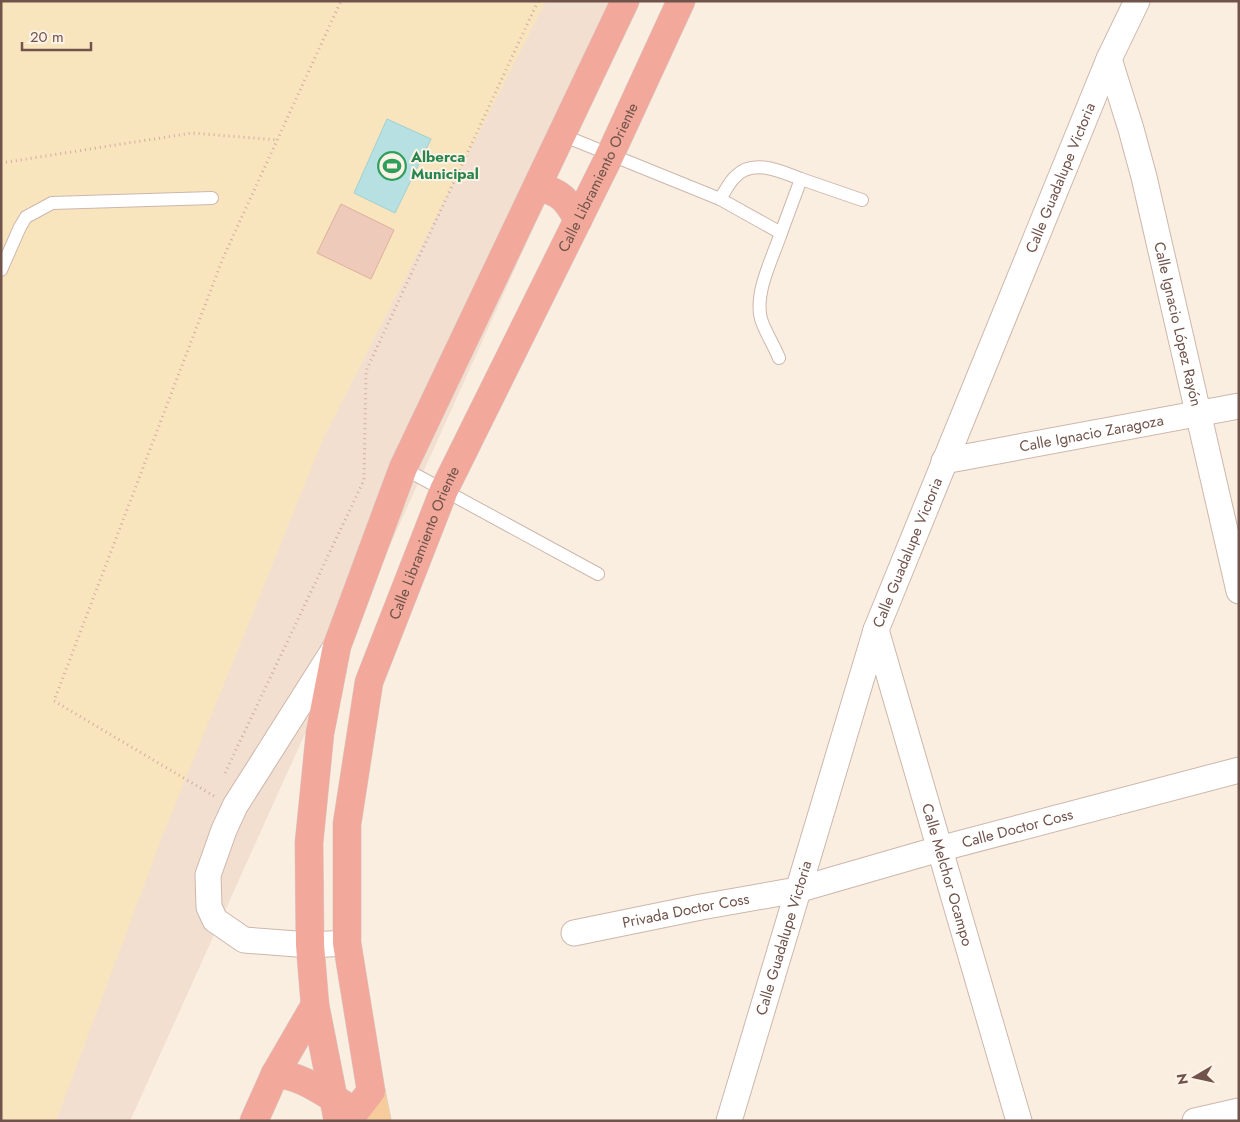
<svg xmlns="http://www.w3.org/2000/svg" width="1240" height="1122" font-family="Jost,sans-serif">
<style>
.residential{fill:#f2dfd0}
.sand{fill:#f8e5bd}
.water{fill:#b7e0e2;stroke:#9ed1d3}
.building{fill:#eecaba;stroke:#e0af9c}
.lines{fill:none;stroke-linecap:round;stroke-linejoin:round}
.lane-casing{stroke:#cdb7ac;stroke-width:14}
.street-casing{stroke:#cdb7ac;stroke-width:27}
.primary-casing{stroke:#d7cfcc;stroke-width:29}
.highway-casing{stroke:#d7cfcc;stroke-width:29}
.path{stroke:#d2ad9e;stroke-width:3;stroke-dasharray:1 4;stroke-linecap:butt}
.lane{stroke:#fff;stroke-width:12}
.street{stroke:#fff;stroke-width:25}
.primary{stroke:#f6cc9c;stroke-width:28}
.highway{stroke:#f2a99b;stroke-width:28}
.labels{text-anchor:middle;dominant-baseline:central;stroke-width:4;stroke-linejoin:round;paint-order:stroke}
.leisure-label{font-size:15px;font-weight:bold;fill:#27864d;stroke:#fef2e7;text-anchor:start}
.street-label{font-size:15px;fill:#70534a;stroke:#fef2e7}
</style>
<rect width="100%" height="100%" fill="#faeee1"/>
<polygon class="residential" points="1,1 641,1 533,229 130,1121 1,1121"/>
<polygon class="sand" points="1,1 546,1 324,437 162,837 56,1121 1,1121"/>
<polygon class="water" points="387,119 431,139 395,213 354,193"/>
<polygon class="building" points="341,204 394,230 371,279 317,253"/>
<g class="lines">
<defs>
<g id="lane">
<path d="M562 135 720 199 781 233C773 257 754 293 761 319 765 332 774 345 779 358"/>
<polyline points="801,179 862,200"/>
<path d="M720 199C725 192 729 182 736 176 753 158 782 172 801 179L781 233"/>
<polyline points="1,270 20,227 26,217 52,203 212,198"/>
<polyline points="403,468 598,574"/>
</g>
<g id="street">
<path id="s1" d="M1109 59 1131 129 1144 177 1239 591"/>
<path id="s2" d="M944 461 1239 406"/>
<path id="s3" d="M876 630 1019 1121"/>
<polyline points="335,648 235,806 224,830 208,875 209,907 215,920 244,940 310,945 347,943"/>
<path id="s4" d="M574 933 701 907 797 890 939 849 1239 770"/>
<path id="s5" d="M729 1121 876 630 1109 59 1137 1"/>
<polyline points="1195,1121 1239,1111"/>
</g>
<polyline id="primary" points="371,1091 377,1121"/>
<g id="highway">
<path d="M538 187C561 192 567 200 578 220"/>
<path d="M275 1074C300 1075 321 1091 343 1104"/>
<polyline points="254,1121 275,1074 315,1005"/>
<polyline points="338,1121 315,1005 310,945 309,843 320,733 337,646 403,468 625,1"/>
<path id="s6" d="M348 1121 371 1091 347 943V824L369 682 444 490 610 155 681 1"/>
</g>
</defs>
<use href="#lane" class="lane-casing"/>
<use href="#street" class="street-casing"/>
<use href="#primary" class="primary-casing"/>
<use href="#highway" class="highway-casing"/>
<g class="path">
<polyline points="1,163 192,133 278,140"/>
<polyline points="225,773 364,480 366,371 538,1"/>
<polyline points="214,796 54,701 223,258 341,1"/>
</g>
<use href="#lane" class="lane"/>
<use href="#street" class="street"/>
<use href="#primary" class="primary"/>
<use href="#highway" class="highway"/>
</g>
<defs>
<symbol id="stadium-ring" viewBox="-11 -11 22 22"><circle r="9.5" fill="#fef2e7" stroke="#2e9e5b" stroke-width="1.5"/><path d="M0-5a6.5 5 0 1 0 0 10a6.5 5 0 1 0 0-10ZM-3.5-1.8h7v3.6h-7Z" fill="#2e9e5b"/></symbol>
</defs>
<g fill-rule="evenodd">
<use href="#stadium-ring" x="376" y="150" width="32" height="32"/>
</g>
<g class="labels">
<g class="leisure-label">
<text x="411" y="157">Alberca<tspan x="411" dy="17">Municipal</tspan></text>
</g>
<g class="street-label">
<text stroke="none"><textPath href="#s6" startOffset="1005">Calle Libramiento Oriente</textPath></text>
<text stroke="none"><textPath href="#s5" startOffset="1001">Calle Guadalupe Victoria</textPath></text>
<text stroke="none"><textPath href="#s1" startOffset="274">Calle Ignacio López Rayón</textPath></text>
<text stroke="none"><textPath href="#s2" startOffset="150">Calle Ignacio Zaragoza</textPath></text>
<text stroke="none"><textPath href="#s6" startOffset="600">Calle Libramiento Oriente</textPath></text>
<text stroke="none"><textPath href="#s5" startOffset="596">Calle Guadalupe Victoria</textPath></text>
<text stroke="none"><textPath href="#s4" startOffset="456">Calle Doctor Coss</textPath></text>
<text stroke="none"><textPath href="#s3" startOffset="255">Calle Melchor Ocampo</textPath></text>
<text stroke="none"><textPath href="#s4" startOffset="114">Privada Doctor Coss</textPath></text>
<text stroke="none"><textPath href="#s5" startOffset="191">Calle Guadalupe Victoria</textPath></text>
</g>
</g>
<rect width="1240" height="1122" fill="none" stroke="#70534a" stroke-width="5"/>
<g transform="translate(1195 1077) rotate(261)" stroke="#fef2e7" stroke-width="4" paint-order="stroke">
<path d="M0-4L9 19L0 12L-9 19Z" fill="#70534a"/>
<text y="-8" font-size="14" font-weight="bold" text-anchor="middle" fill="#70534a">N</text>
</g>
<path d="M22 42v8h69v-8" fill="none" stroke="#70534a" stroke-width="2.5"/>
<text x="30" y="42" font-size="15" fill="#70534a" stroke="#fef2e7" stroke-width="4" paint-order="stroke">20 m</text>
</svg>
